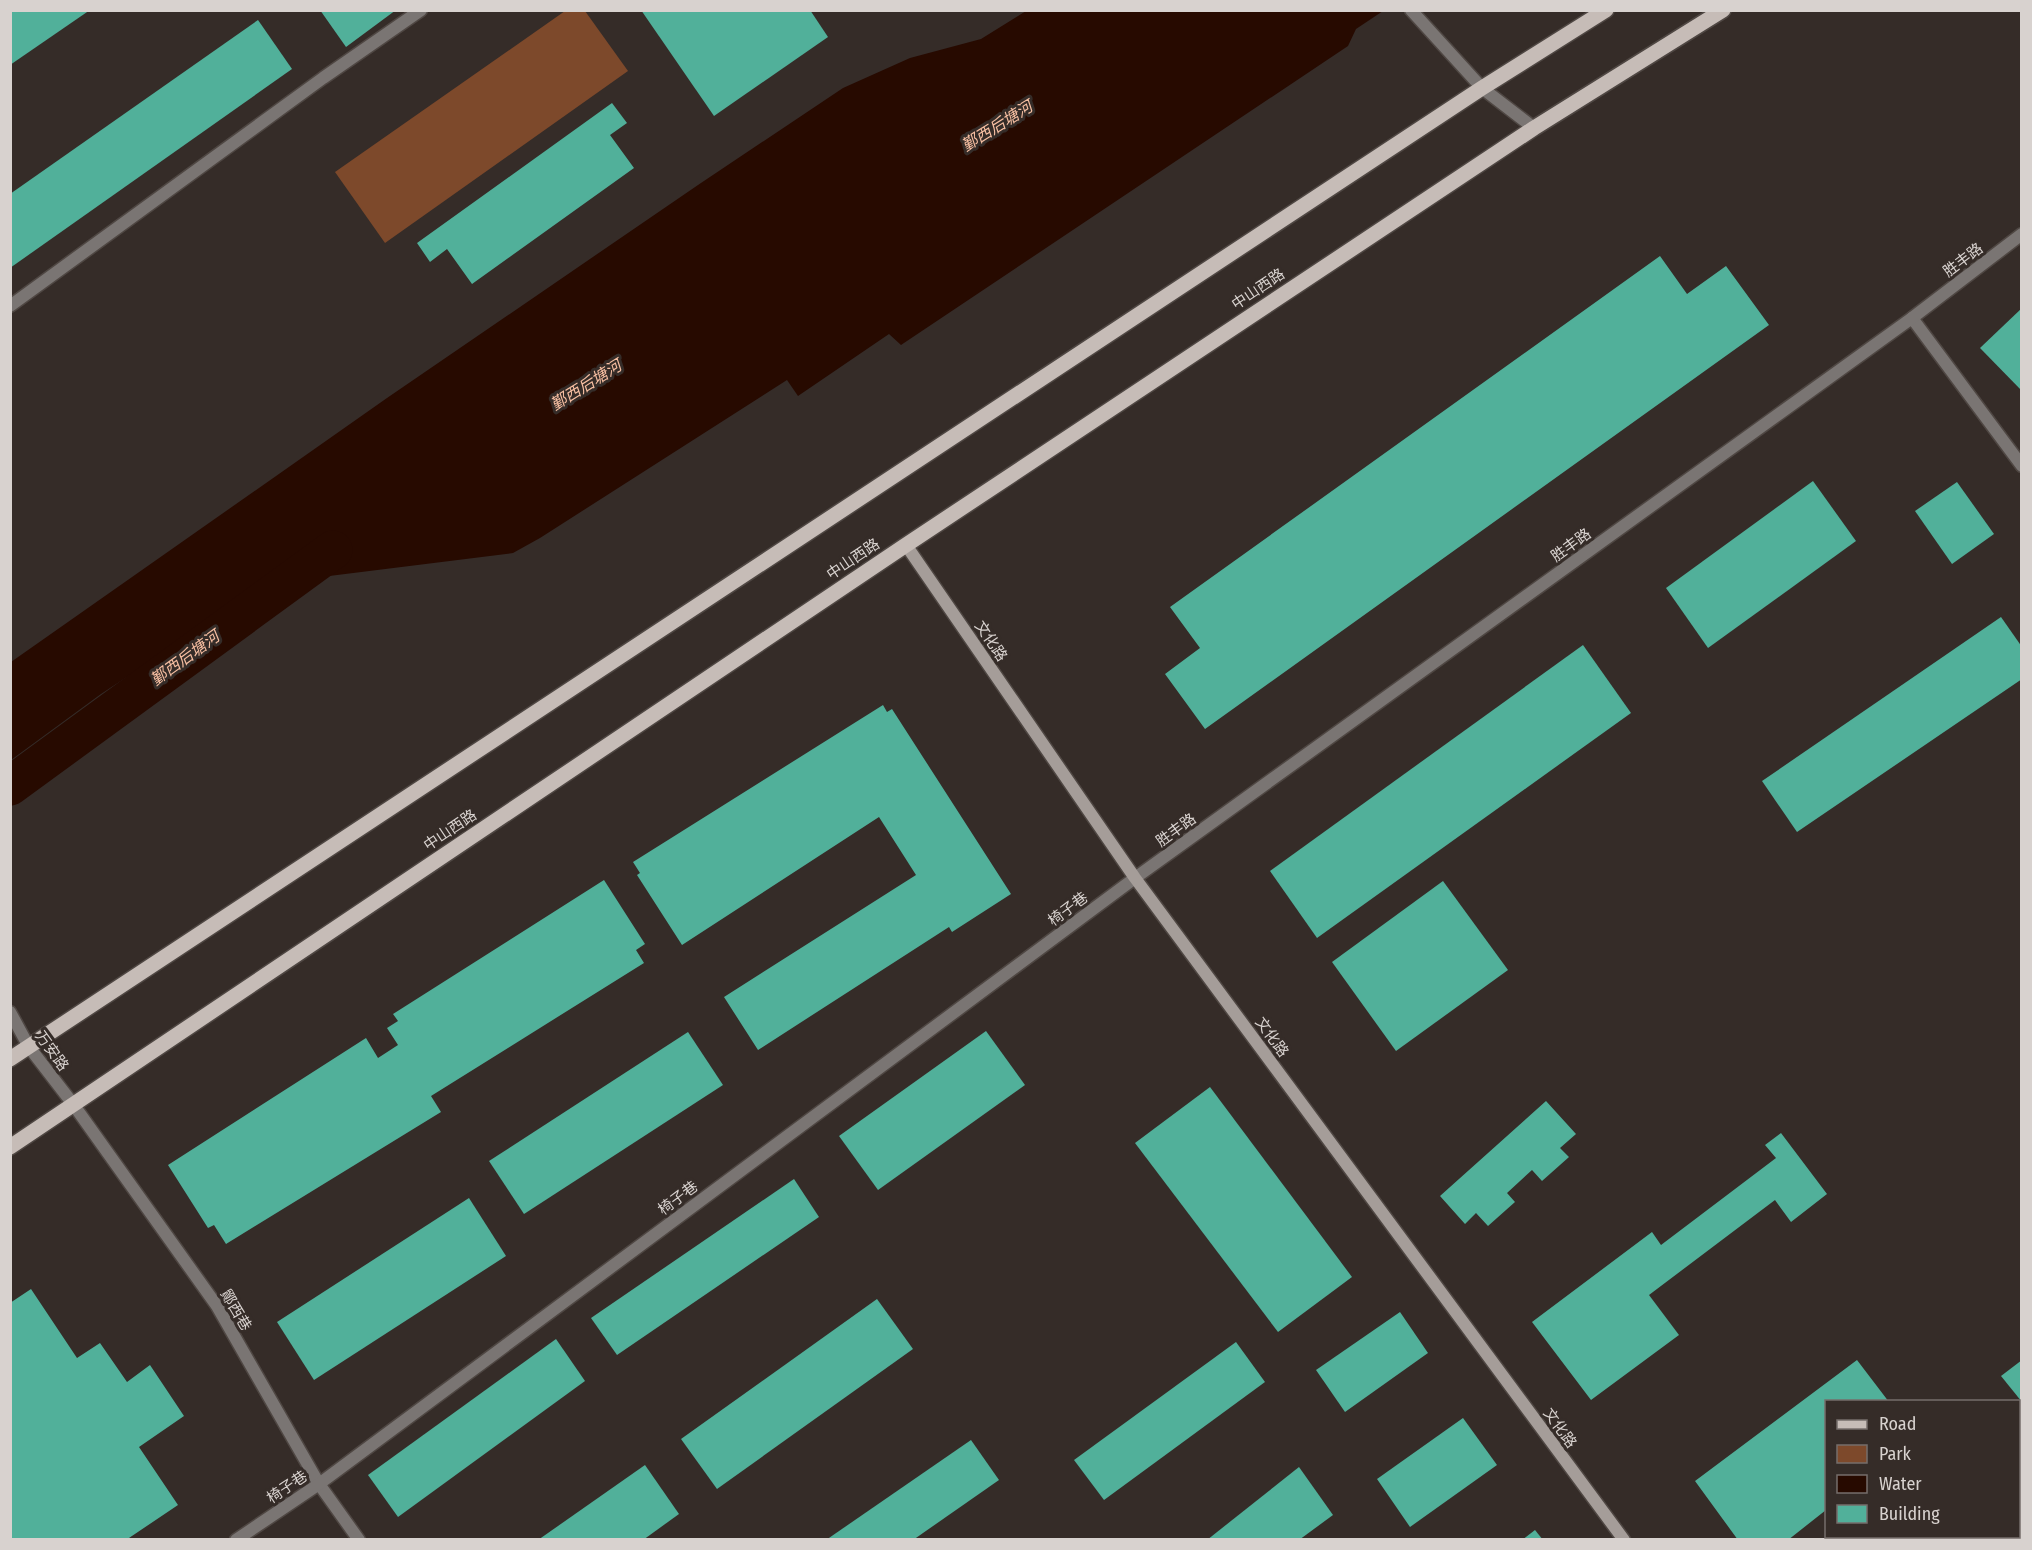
<svg xmlns="http://www.w3.org/2000/svg" width="2032" height="1550" font-family="'Fira Sans Condensed','Noto Sans SC',sans-serif">
<style>
.green{fill:#7d492b}
.water{fill:#270a00}
.lines{fill:none;stroke-linecap:round;stroke-linejoin:round}
.canal{stroke:#270a00;stroke-width:39}
.building{fill:#51b09a}
.lane-casing{stroke:#4f4743;stroke-width:15}
.street-casing{stroke:#4f4743;stroke-width:15}
.secondary-casing{stroke:#4f4743;stroke-width:15}
.primary-casing{stroke:#4f4743;stroke-width:18}
.lane{stroke:#7a7573;stroke-width:12}
.street{stroke:#7a7573;stroke-width:12}
.secondary{stroke:#a59d99;stroke-width:12}
.primary{stroke:#c6bcb7;stroke-width:15}
.labels{text-anchor:middle;dominant-baseline:central;stroke-width:6;stroke-linejoin:round;paint-order:stroke}
.street-label{font-size:15px;fill:#d8d2cf;stroke:#352c28}
.water-label{font-size:16px;font-style:italic;fill:#f7bfa2;stroke:#352c28}
</style>
<rect width="100%" height="100%" fill="#352c28"/>
<polygon class="green" points="565,11 585,11 628,71 385,243 335,172"/>
<polygon class="water" points="1026,11 1383,11 1356,29 1348,46 901,345 889,334 798,396 787,380 540,538 513,553 281,582 239,603 101,694 11,760 11,662 387,398 698,185 843,88 910,58 981,39"/>
<g class="lines">
<polyline class="canal" points="10,786 333,550"/>
</g>
<g class="building">
<polygon points="10,10 90,10 10,65"/>
<polygon points="320,10 396,10 346,47"/>
<polygon points="641,10 810,10 828,37 714,116"/>
<polygon points="258,20 292,69 10,268 10,194"/>
<polygon points="612,103 627,123 610,135 634,168 472,284 447,249 430,262 417,243"/>
<polygon points="1660,256 1687,294 1726,266 1769,325 1205,729 1165,674 1200,648 1170,607"/>
<polygon points="2022,308 2022,391 1980,348"/>
<polygon points="1813,481 1856,541 1708,648 1666,588"/>
<polygon points="1957,482 1994,534 1952,564 1915,511"/>
<polygon points="2001,617 2022,647 2022,679 1797,832 1762,781"/>
<polygon points="1583,645 1631,713 1317,938 1270,871"/>
<polygon points="883,705 887,712 892,709 1011,894 952,932 949,927 758,1050 724,997 916,875 879,817 682,945 637,875 640,873 633,862"/>
<polygon points="604,880 645,944 636,950 644,963 431,1096 441,1112 226,1244 214,1225 208,1228 168,1165 366,1038 378,1058 398,1045 387,1028 398,1021 393,1014"/>
<polygon points="1443,881 1508,970 1396,1051 1332,962"/>
<polygon points="986,1031 1025,1085 878,1190 839,1136"/>
<polygon points="688,1032 723,1085 524,1214 489,1161"/>
<polygon points="1210,1087 1352,1277 1278,1332 1135,1143"/>
<polygon points="1546,1101 1576,1134 1560,1148 1569,1157 1542,1181 1532,1170 1507,1193 1515,1202 1488,1226 1476,1213 1465,1224 1440,1196"/>
<polygon points="1781,1133 1827,1194 1791,1222 1775,1200 1649,1295 1679,1335 1591,1400 1532,1322 1652,1232 1661,1245 1776,1158 1765,1145"/>
<polygon points="794,1179 819,1217 617,1355 591,1318"/>
<polygon points="469,1198 506,1256 314,1380 277,1322"/>
<polygon points="31,1289 77,1358 100,1343 127,1382 150,1365 184,1416 139,1447 178,1505 126,1540 10,1540 10,1303"/>
<polygon points="877,1299 913,1349 717,1489 681,1439"/>
<polygon points="1400,1312 1428,1353 1345,1412 1316,1370"/>
<polygon points="556,1339 585,1381 398,1517 368,1475"/>
<polygon points="1236,1342 1265,1382 1104,1500 1074,1460"/>
<polygon points="1857,1360 1889,1402 1826,1402 1826,1510 1788,1540 1738,1540 1695,1481"/>
<polygon points="2022,1360 2022,1402 2001,1376"/>
<polygon points="1463,1418 1497,1465 1410,1527 1377,1479"/>
<polygon points="971,1440 999,1480 913,1540 826,1540"/>
<polygon points="645,1465 679,1514 643,1540 538,1540"/>
<polygon points="1299,1467 1333,1515 1299,1540 1207,1540"/>
<polygon points="1535,1530 1543,1540 1522,1540"/>
<polygon points="1834,1536 1949,1536 1945,1540 1830,1540"/>
</g>
<g class="lines">
<defs>
<polyline id="lane" points="1912,318 2022,466"/>
<g id="street">
<polyline points="1411,10 1482,88 1534,128"/>
<polyline points="10,306 323,78 421,10"/>
<polyline points="10,1012 29,1047 73,1104 217,1306 319,1484 359,1540"/>
<polyline points="236,1540 319,1484 1135,878 1912,318 2022,234"/>
</g>
<polyline id="secondary" points="906,545 1135,878 1624,1540"/>
<g id="primary">
<polyline points="10,1059 1482,88 1606,10"/>
<polyline points="10,1147 906,545 1534,128 1723,10"/>
</g>
</defs>
<use href="#lane" class="lane-casing"/>
<use href="#street" class="street-casing"/>
<use href="#secondary" class="secondary-casing"/>
<use href="#primary" class="primary-casing"/>
<use href="#lane" class="lane"/>
<use href="#street" class="street"/>
<use href="#secondary" class="secondary"/>
<use href="#primary" class="primary"/>
</g>
<g class="labels">
<g class="street-label">
<text transform="translate(1963 260) rotate(-37)">胜丰路</text>
<text transform="translate(1258 289) rotate(-34)">中山西路</text>
<text transform="translate(1571 545) rotate(-36)">胜丰路</text>
<text transform="translate(853 559) rotate(-34)">中山西路</text>
<text transform="translate(991 641) rotate(56)">文化路</text>
<text transform="translate(450 830) rotate(-34)">中山西路</text>
<text transform="translate(1176 830) rotate(-36)">胜丰路</text>
<text transform="translate(1068 909) rotate(-37)">椅子巷</text>
<text transform="translate(1272 1037) rotate(54)">文化路</text>
<text transform="translate(52 1051) rotate(54)">万安路</text>
<text transform="translate(678 1198) rotate(-37)">椅子巷</text>
<text transform="translate(236 1310) rotate(59)">鄮西巷</text>
<text transform="translate(1560 1428) rotate(54)">文化路</text>
<text transform="translate(287 1487) rotate(-34)">椅子巷</text>
</g>
<g class="water-label">
<text transform="translate(997 126) rotate(-32)">鄞西后塘河</text>
<text transform="translate(586 385) rotate(-32)">鄞西后塘河</text>
<text transform="translate(185 658) rotate(-36)">鄞西后塘河</text>
</g>
</g>
<rect width="2032" height="1550" fill="none" stroke="#d8d2cf" stroke-width="24"/>
<rect x="1825" y="1400" width="195" height="138" fill="#352c28" stroke="#766e6b" stroke-width="1.5"/>
<rect x="1837" y="1420" width="30" height="9" fill="#c6bcb7" stroke="#766e6b" stroke-width="1.5"/>
<text x="1879" y="1430" font-size="18" fill="#d8d2cf">Road</text>
<rect x="1837" y="1445" width="30" height="18" fill="#7d492b" stroke="#766e6b" stroke-width="1.5"/>
<text x="1879" y="1460" font-size="18" fill="#d8d2cf">Park</text>
<rect x="1837" y="1475" width="30" height="18" fill="#270a00" stroke="#766e6b" stroke-width="1.5"/>
<text x="1879" y="1490" font-size="18" fill="#d8d2cf">Water</text>
<rect x="1837" y="1505" width="30" height="18" fill="#51b09a" stroke="#766e6b" stroke-width="1.5"/>
<text x="1879" y="1520" font-size="18" fill="#d8d2cf">Building</text>
</svg>
